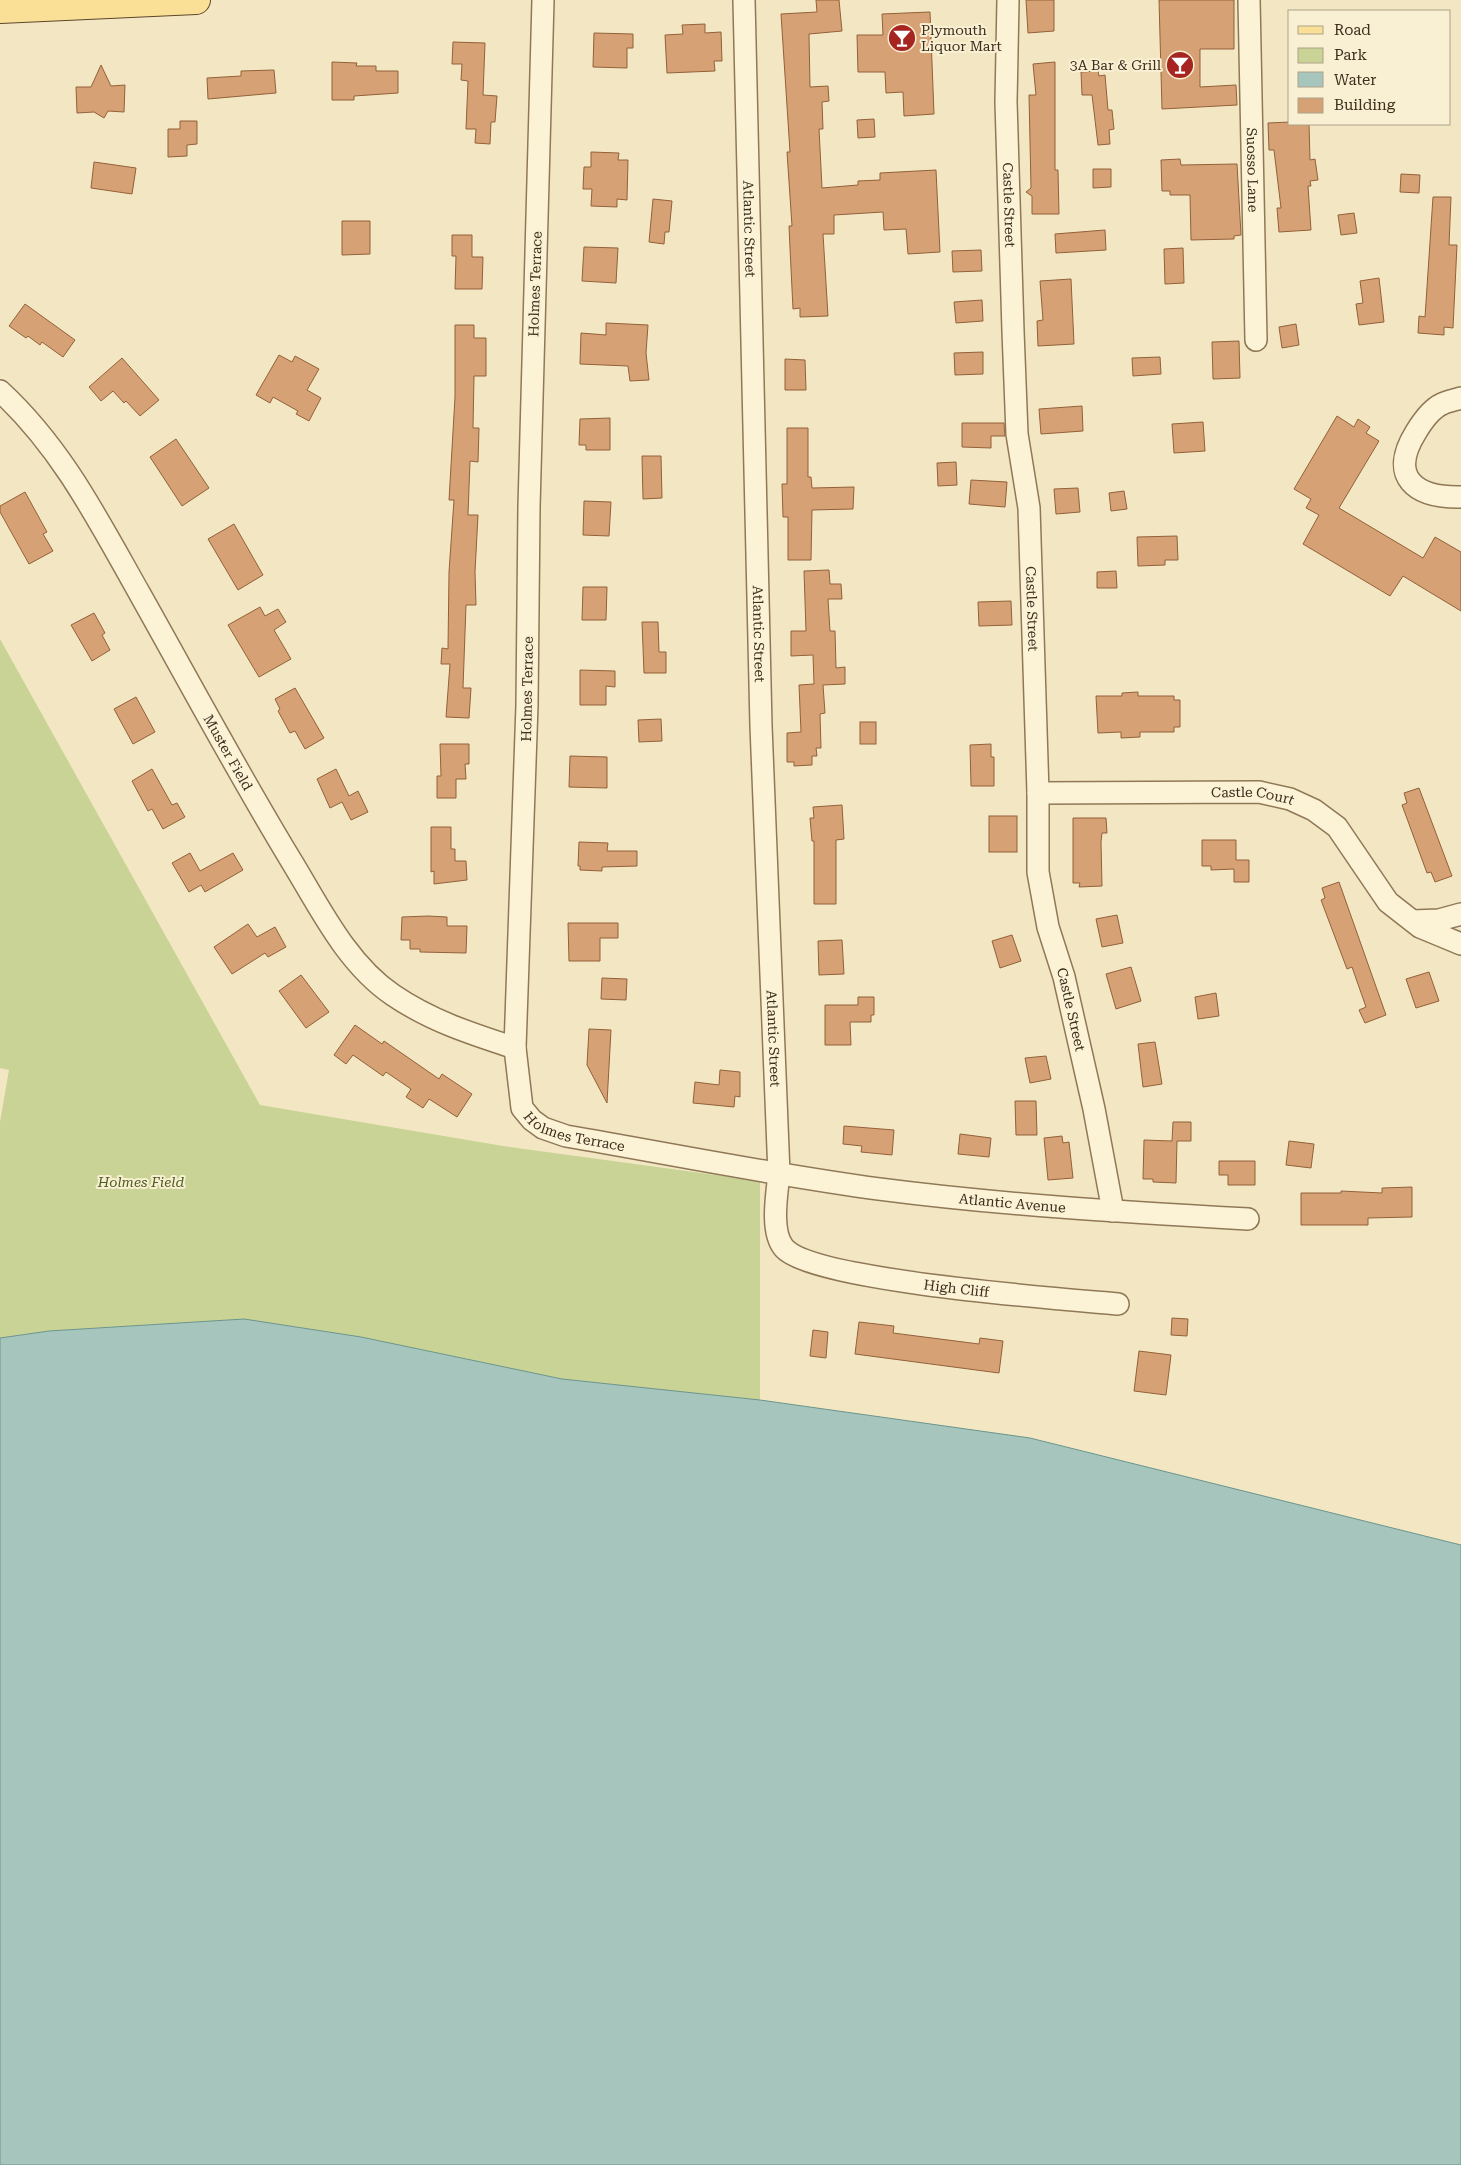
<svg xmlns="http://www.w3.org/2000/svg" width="1461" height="2165" font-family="'Roboto Serif',serif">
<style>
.green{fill:#c9d395}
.water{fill:#a5c5bd;stroke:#6b958d}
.building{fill:#d6a174;stroke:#92613a}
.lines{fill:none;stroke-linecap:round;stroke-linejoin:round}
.street-casing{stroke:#907857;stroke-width:24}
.primary-casing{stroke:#5d452c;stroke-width:30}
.street{stroke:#fcf3d7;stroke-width:21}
.primary{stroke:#fae097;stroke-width:28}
.labels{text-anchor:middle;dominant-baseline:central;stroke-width:4;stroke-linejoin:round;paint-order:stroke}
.poi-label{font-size:14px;fill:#3e2e1d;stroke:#f9f0d3;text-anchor:start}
.street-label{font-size:14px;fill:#3e2e1d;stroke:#f9f0d3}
.park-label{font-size:14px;font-style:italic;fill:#4b5d21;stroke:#f9f0d3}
</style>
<rect width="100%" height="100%" fill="#f3e7c3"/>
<polygon class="green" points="0,639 260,1105 503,1146 760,1181 760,1400 562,1379 361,1337 244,1319 49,1331 0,1338 0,1122 9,1070 0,1068"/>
<polygon class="water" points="244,1319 361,1337 562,1379 760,1400 1030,1438 1461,1545 1461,2165 0,2165 0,1338 49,1331"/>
<g class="building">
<polygon points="816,0 839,0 842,31 809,34 810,87 828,86 829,101 822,102 823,129 819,129 822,188 858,185 858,181 880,180 880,173 936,170 940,252 908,254 906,229 884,230 883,212 834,215 834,234 823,234 828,316 800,317 800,308 793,309 790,248 789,226 792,226 787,152 790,152 781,14 817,12"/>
<polygon points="1026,0 1054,0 1054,31 1028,33"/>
<polygon points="1159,0 1234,0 1234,49 1200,49 1200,87 1236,85 1237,105 1162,109"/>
<polygon points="930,12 934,114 904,116 903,92 886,93 885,72 858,72 857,35 883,35 882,14"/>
<polygon points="705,24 705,33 721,32 722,61 714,61 715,71 667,73 665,35 683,34 682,25"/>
<polygon points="594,33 633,34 633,48 627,48 627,68 593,67"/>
<polygon points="453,42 485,43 483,95 497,96 495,122 491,122 490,144 475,143 476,129 466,129 468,81 461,80 462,64 452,64"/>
<polygon points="332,62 357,63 356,66 376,66 376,71 398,71 398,93 354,96 354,100 332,100"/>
<polygon points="1055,62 1055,170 1058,170 1059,214 1032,214 1032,196 1026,192 1031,188 1029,95 1036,95 1033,64"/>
<polygon points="101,65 111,86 125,85 124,112 108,111 104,118 94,112 77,113 76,87 91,87"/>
<polygon points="274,70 276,93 208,99 207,78 241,76 241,71"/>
<polygon points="1098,71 1099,76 1105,75 1108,110 1112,110 1114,129 1109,130 1110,144 1098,145 1092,95 1082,95 1081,72"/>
<polygon points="874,119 875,137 858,138 857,120"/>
<polygon points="180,121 197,121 197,144 187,145 187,156 168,157 168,129 180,129"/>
<polygon points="1290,122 1309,124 1310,160 1315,159 1318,180 1310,181 1311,186 1308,186 1311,230 1279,232 1277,208 1281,208 1274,150 1269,150 1268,123"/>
<polygon points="591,152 619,153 618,160 628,160 627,200 617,199 617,207 591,206 592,189 583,189 584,167 591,167"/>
<polygon points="1180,159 1181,165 1237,164 1241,235 1234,236 1234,239 1191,240 1190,195 1170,195 1170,191 1162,191 1161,160"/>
<polygon points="94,162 136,168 132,194 91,188"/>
<polygon points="1093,169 1111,169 1111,187 1093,188"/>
<polygon points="1401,174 1420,175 1419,193 1400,192"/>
<polygon points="1433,197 1451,197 1449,245 1457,245 1453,328 1444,327 1444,335 1418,333 1419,316 1425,317"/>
<polygon points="653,199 672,201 669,232 665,232 664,244 649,242"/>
<polygon points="1354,213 1357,233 1341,235 1338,215"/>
<polygon points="342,221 370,221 370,254 342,255"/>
<polygon points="1105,230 1106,250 1056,253 1055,234"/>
<polygon points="452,235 472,235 472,257 483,257 482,289 455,289 456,256 452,256"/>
<polygon points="584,247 618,248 616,283 582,281"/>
<polygon points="1183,248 1184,283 1165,284 1164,249"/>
<polygon points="981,250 982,271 953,272 952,251"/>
<polygon points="1379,278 1384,322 1359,325 1356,304 1363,303 1360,281"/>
<polygon points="1071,279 1074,344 1038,346 1037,321 1043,320 1040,281"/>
<polygon points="982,300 983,321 956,323 954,302"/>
<polygon points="25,304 75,340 63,357 42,342 40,345 28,336 26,338 9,326"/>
<polygon points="606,323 648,325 646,353 649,380 630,381 628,366 580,364 581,333 606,335"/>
<polygon points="1296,324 1299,345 1282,348 1279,327"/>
<polygon points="455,325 474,325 474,338 486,338 486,376 474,376 473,428 479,428 478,462 470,461 468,515 478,515 475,572 476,605 466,605 463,688 471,688 469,718 446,717 450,664 441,664 442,648 448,649 449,572 454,500 449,500 455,397"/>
<polygon points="1239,341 1240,378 1213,379 1212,342"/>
<polygon points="983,352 983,374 955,375 954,353"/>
<polygon points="279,355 292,362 295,356 319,369 307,390 321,398 309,421 296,414 298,411 273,397 270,403 256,395"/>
<polygon points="1160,357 1161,374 1133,376 1132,358"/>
<polygon points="122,358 159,400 140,416 126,401 124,403 113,391 101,401 89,387"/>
<polygon points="785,359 805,360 806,390 785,390"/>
<polygon points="1082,406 1083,431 1041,434 1039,409"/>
<polygon points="1337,416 1354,427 1358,419 1370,427 1366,433 1379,441 1339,508 1423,558 1435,537 1461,552 1461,611 1403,576 1390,596 1303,544 1319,515 1306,508 1311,499 1294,489"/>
<polygon points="610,418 610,450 586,450 586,445 579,445 580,419"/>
<polygon points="1203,422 1205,451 1174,453 1172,424"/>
<polygon points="962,423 1004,423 1005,436 991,436 991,448 962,447"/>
<polygon points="787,428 808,428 808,477 811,477 812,488 854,487 853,509 812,510 811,560 788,560 788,517 783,517 782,484 787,484"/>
<polygon points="176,439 209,488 182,506 150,457"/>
<polygon points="642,456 661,456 662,498 643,499"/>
<polygon points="956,462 957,485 938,486 937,463"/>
<polygon points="971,480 1007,482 1005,507 969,504"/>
<polygon points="1078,488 1080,512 1056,514 1054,489"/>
<polygon points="1124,491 1127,509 1111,511 1109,493"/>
<polygon points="25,492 47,532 43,534 53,551 29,564 0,512 0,506"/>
<polygon points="584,501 611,502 609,536 583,535"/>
<polygon points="234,524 263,575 238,590 208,539"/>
<polygon points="1177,536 1178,560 1165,560 1165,565 1138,566 1137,537"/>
<polygon points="829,570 830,584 841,584 842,599 828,599 830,631 835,631 836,668 845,667 845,684 823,685 825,713 820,714 821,748 816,748 817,756 812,756 812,765 794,766 794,762 787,762 787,733 801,732 799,685 814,684 813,655 791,656 791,631 806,631 804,571"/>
<polygon points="1116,571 1117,588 1097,588 1097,572"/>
<polygon points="583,587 607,587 606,620 582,620"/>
<polygon points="1011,601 1012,625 979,626 978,602"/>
<polygon points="260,607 265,616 278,609 286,622 274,630 291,659 259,677 228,625"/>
<polygon points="94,613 105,633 102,635 110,650 92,661 71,625"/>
<polygon points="642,622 658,622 659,652 666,652 666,673 644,673"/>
<polygon points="580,670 615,671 615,687 606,686 606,705 580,705"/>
<polygon points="295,688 324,738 305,749 295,731 290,733 278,711 280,709 275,699"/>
<polygon points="1138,692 1138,696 1174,696 1174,700 1180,700 1180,727 1174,727 1174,732 1140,732 1140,737 1121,738 1121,732 1098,733 1096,696 1122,696 1122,693"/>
<polygon points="136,697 155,732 133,744 114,709"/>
<polygon points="661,719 662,741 639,742 638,720"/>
<rect x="860" y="722" width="16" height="22"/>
<polygon points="440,744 469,744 469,764 465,764 466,779 456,779 456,798 437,798 437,776 441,776"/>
<polygon points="991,744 991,757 994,757 994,786 971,786 970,745"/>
<polygon points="570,756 607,757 607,788 569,787"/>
<polygon points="152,769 172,805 177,803 185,817 163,829 152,809 148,811 132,781"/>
<polygon points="336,769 349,796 358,791 368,812 351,820 342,802 330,808 317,779"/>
<polygon points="1419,788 1452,876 1435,882 1431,872 1427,873 1402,805 1407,803 1404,793"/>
<polygon points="842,805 844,839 836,840 836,904 814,904 814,841 812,841 810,818 814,818 813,807"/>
<rect x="989" y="816" width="28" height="36"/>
<polygon points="1073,818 1106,818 1107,833 1102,833 1101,842 1102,886 1079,887 1080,883 1073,883"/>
<polygon points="431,827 451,827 451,849 455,849 455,861 466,861 467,880 434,884 434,871 431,872"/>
<polygon points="1202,840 1236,840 1236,860 1249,860 1249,882 1234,882 1234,869 1211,870 1211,866 1202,866"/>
<polygon points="579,842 608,843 607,851 637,851 637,866 602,867 602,871 580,870 580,866 578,866"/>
<polygon points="190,853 200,871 233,853 243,870 205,892 201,885 189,892 172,863"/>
<polygon points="1339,882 1386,1015 1365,1023 1359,1010 1366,1007 1352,967 1347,969 1321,900 1325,898 1322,888"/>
<polygon points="1117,915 1123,943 1102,947 1096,919"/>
<polygon points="428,916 447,917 447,926 467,926 466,953 420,952 420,949 410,949 410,940 401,940 402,917"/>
<polygon points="568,923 618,923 618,938 600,938 600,961 569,961"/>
<polygon points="248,924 257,937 275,927 286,947 268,957 265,953 232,974 214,947"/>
<polygon points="1012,935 1021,961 1000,968 992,941"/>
<polygon points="842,940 844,974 819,975 818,941"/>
<polygon points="1131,967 1141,1001 1116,1009 1106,974"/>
<polygon points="1429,972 1439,1001 1416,1008 1406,979"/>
<polygon points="301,975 329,1012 306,1028 279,991"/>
<polygon points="602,978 627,979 626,1000 601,999"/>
<polygon points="1216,993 1219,1016 1198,1019 1195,997"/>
<polygon points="858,997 874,997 874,1015 871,1015 871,1022 850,1022 851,1045 825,1045 825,1005 858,1005"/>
<polygon points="355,1025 382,1044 384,1041 439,1079 442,1074 472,1094 457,1117 429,1099 423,1108 406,1097 411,1089 386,1072 383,1076 353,1055 346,1064 334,1055"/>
<polygon points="589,1029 611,1030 607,1103 587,1065"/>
<polygon points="1155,1042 1162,1084 1143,1087 1138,1044"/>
<polygon points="1046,1056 1051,1079 1030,1083 1025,1058"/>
<polygon points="720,1070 740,1072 740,1097 735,1096 734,1107 693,1103 695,1082 719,1085"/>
<polygon points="1015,1101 1036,1101 1037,1135 1016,1135"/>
<polygon points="1173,1122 1191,1122 1191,1141 1177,1141 1176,1183 1153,1182 1153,1179 1143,1179 1144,1140 1172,1141"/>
<polygon points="844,1126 894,1130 892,1155 861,1152 862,1146 843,1144"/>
<polygon points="960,1134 991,1138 989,1157 958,1154"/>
<polygon points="1062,1136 1063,1143 1069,1142 1073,1178 1048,1180 1044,1138"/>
<polygon points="1289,1141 1314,1144 1311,1168 1286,1165"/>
<polygon points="1219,1161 1255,1161 1255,1185 1228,1185 1228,1175 1219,1175"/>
<polygon points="1412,1187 1412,1217 1368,1218 1368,1225 1301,1225 1301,1193 1341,1193 1341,1191 1382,1193 1382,1188"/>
<polygon points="1172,1318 1188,1319 1187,1336 1171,1335"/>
<polygon points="859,1322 894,1326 893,1333 979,1344 980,1338 1003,1341 999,1373 855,1354"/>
<polygon points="813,1330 828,1332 826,1358 810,1356"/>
<polygon points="1139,1351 1171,1355 1166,1395 1134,1391"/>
</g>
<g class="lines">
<defs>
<g id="street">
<path id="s1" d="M543 0 529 507 527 705 515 1048 522 1108 532 1120 543 1128 566 1136C671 1154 774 1175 879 1189 1002 1205 1125 1212 1248 1219"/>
<path id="s2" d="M744 0 761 726 779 1174C777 1193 770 1232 784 1248 813 1281 1063 1299 1118 1304"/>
<path id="s3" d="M1008 0 1006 102 1013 331 1017 434 1029 508 1038 793V872L1048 927 1064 977 1094 1109 1113 1211"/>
<path id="s4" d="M1249 0 1256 340"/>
<path id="s5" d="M0 391C63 449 99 522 141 596 191 685 239 775 292 862 320 908 347 964 393 995 431 1021 472 1034 515 1048"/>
<path d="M1461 398C1455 400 1448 401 1442 404 1431 409 1422 422 1416 432 1388 477 1415 498 1461 497"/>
<path id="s6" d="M1038 793 1259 792 1290 799 1314 810 1337 827 1388 902 1420 927 1461 944"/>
<polyline points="1413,921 1439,920 1461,914"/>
</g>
<polyline id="primary" points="0,9 196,0"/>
</defs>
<use href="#street" class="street-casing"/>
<use href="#primary" class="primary-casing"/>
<use href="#street" class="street"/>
<use href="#primary" class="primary"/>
</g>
<defs>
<symbol id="bar-disc" viewBox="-11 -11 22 22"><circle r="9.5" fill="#a62520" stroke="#f9f0d3"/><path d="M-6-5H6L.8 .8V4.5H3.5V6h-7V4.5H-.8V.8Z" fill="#fff"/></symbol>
</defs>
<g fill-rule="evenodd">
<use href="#bar-disc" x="886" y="22" width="32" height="32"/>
<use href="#bar-disc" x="1164" y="49" width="32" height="32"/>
</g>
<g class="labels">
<g class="poi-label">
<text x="921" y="30">Plymouth<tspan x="921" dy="16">Liquor Mart</tspan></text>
<text x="1161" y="65" text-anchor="end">3A Bar &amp; Grill</text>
</g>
<g class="street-label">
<text stroke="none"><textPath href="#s4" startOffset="170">Suosso Lane</textPath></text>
<text stroke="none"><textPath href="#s3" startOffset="205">Castle Street</textPath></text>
<text stroke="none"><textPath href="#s2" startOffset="229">Atlantic Street</textPath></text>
<text transform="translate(535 284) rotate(-88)">Holmes Terrace</text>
<text stroke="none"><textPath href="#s3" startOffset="610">Castle Street</textPath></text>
<text stroke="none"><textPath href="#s2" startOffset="634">Atlantic Street</textPath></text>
<text transform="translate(527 689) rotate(-89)">Holmes Terrace</text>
<text stroke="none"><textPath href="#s5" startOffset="429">Muster Field</textPath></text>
<text stroke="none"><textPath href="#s6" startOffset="215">Castle Court</textPath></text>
<text stroke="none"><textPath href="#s3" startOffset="1015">Castle Street</textPath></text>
<text stroke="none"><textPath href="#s2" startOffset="1039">Atlantic Street</textPath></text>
<text stroke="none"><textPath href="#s1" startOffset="1169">Holmes Terrace</textPath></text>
<text stroke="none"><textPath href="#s1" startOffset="1614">Atlantic Avenue</textPath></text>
<text stroke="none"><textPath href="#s2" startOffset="1429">High Cliff</textPath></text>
</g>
<g class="park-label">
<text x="141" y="1182">Holmes Field</text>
</g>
</g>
<rect x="1288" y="10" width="162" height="115" fill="#f9f0d3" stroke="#aea28a"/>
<rect x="1298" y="26" width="25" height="8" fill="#fae097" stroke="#aea28a"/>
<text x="1334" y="35" font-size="15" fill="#3e2e1d">Road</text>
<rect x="1298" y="48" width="25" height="15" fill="#c9d395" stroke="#aea28a"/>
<text x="1334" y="60" font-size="15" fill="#3e2e1d">Park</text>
<rect x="1298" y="72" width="25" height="15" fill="#a5c5bd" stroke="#aea28a"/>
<text x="1334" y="85" font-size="15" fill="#3e2e1d">Water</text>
<rect x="1298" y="98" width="25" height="15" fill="#d6a174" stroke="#aea28a"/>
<text x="1334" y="110" font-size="15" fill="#3e2e1d">Building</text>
</svg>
